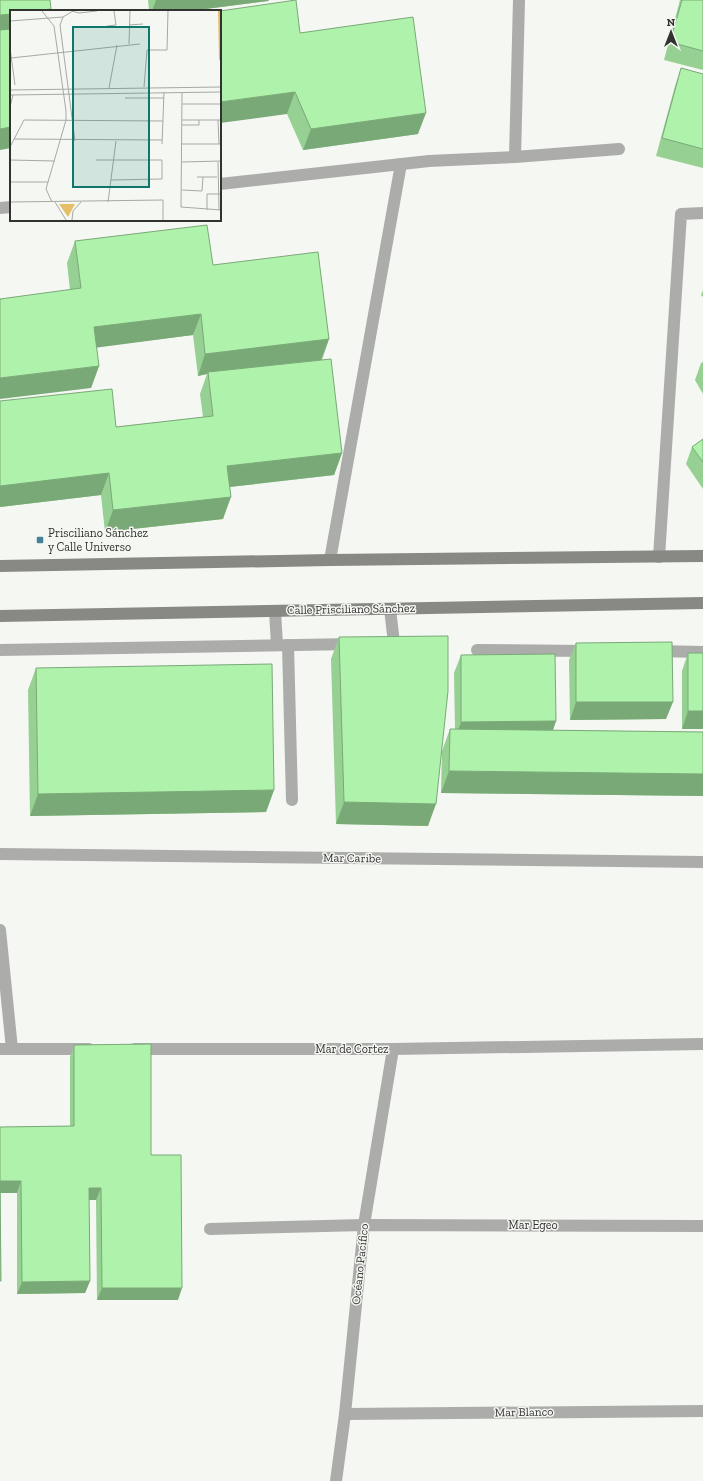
<svg xmlns="http://www.w3.org/2000/svg" width="703" height="1481" font-family="'Zilla Slab',serif">
<style>
.lines{fill:none;stroke-linecap:round;stroke-linejoin:round}
.lane{stroke:#acacaa;stroke-width:12}
.street{stroke:#acacaa;stroke-width:12}
.secondary{stroke:#888885;stroke-width:12}
.wall{fill:#96d093}
.shaded-wall{fill:#7aa978}
.building{fill:#aff2ab;stroke:#7aa978}
.poi-dot{fill:#448498;stroke:#f5f7f2;stroke-width:1.5}
.labels{text-anchor:middle;dominant-baseline:central;stroke-width:3;stroke-linejoin:round;paint-order:stroke}
.poi-label{font-size:12px;fill:#323331;stroke:#f5f7f2;text-anchor:start}
.street-label{font-size:12px;fill:#323331;stroke:#f5f7f2}
.inset-road{fill:none;stroke:#a7a9a5;stroke-width:1}
.view{fill:#0f766e;fill-opacity:0.15;stroke:#0f766e;stroke-width:2}
.inset-edge{fill:none;stroke:#323331;stroke-width:2}
</style>
<rect width="100%" height="100%" fill="#f5f7f2"/>
<g class="lines">
<g class="lane">
<polyline points="275,611 277,645"/>
<polyline points="385,643 394,643 390,609"/>
<polyline points="288,645 292,800"/>
<polyline points="0,650 353,644"/>
</g>
<g class="street">
<polyline points="515,157 519,0"/>
<polyline points="220,184 429,161 515,157 619,149"/>
<polyline points="0,208 11,207"/>
<polyline points="659,557 681,214 703,213"/>
<polyline points="330,560 401,164"/>
<polyline points="477,650 588,651"/>
<polyline points="656,651 703,652"/>
<polyline points="0,854 703,862"/>
<polyline points="0,930 12,1049"/>
<polyline points="0,1049 89,1049"/>
<polyline points="135,1049 393,1049 703,1044"/>
<polyline points="210,1229 364,1225 703,1226"/>
<polyline points="345,1414 703,1411"/>
<polyline points="336,1481 345,1414 364,1225 393,1049"/>
</g>
<g class="secondary">
<polyline points="0,566 330,560 703,556"/>
<polyline points="0,616 703,603"/>
</g>
</g>
<g class="wall">
<polygon points="148,0 269,0 268,1 190,11 149,11"/>
<polygon points="680,0 703,0 703,70 664,60"/>
<polygon points="300,33 418,134 303,150 287,114"/>
<polygon points="681,68 703,74 703,168 656,156 675,86"/>
<polygon points="75,241 213,265 329,339 322,360 342,453 334,475 230,487 223,519 105,532 101,495 0,507 0,401 116,427 203,417 200,394 207,374 198,376 193,335 96,347 99,366 91,388 70,290 67,263"/>
<polygon points="703,290 703,297 701,295"/>
<polygon points="703,362 703,394 695,380 701,363"/>
<polygon points="703,439 703,489 686,464 692,447"/>
<polygon points="339,637 442,751 450,729 455,729 454,673 461,655 556,721 553,730 703,732 703,796 441,793 442,751 428,826 336,824 331,659"/>
<polygon points="576,643 666,719 570,720 569,660"/>
<polygon points="688,653 703,653 703,729 682,729 682,671"/>
<polygon points="36,668 274,790 266,812 30,816 28,690"/>
<polygon points="74,1045 151,1155 178,1300 97,1300 96,1200 89,1200 90,1281 85,1293 17,1294 17,1193 0,1193 0,1127 70,1126 70,1057"/>
</g>
<g class="shaded-wall">
<polygon points="156,0 269,0 268,1 190,11 152,11"/>
<polygon points="51,9 50,11 33,11"/>
<polygon points="11,14 11,35 0,36 0,15"/>
<polygon points="295,92 287,114 220,123 220,102"/>
<polygon points="426,113 418,134 303,150 311,129"/>
<polygon points="11,127 11,148 0,150 0,129"/>
<polygon points="201,314 193,335 86,349 94,327"/>
<polygon points="329,339 321,360 208,372 207,374 198,376 205,354"/>
<polygon points="99,366 91,388 0,399 0,378"/>
<polygon points="342,453 334,475 220,488 227,466"/>
<polygon points="109,473 101,495 0,507 0,486"/>
<polygon points="231,497 223,519 105,532 113,510"/>
<polygon points="576,702 673,702 666,719 570,720"/>
<polygon points="688,711 703,711 703,729 682,729"/>
<polygon points="556,721 550,738 455,739 461,722"/>
<polygon points="449,771 703,774 703,796 441,793"/>
<polygon points="274,790 266,812 30,816 38,794"/>
<polygon points="344,802 436,804 428,826 336,824"/>
<polygon points="0,1181 21,1181 17,1193 0,1193"/>
<polygon points="89,1188 101,1188 96,1200 85,1200"/>
<polygon points="90,1281 85,1293 17,1294 22,1282"/>
<polygon points="102,1288 182,1288 178,1300 97,1300"/>
</g>
<g class="building">
<polygon points="0,0 50,0 51,9 33,11 11,11 11,14 0,15"/>
<polygon points="296,0 300,33 413,17 426,113 311,129 295,92 220,102 220,11"/>
<polygon points="682,0 703,0 703,51 670,42"/>
<polygon points="11,29 11,127 0,129 0,30"/>
<polygon points="681,68 703,74 703,149 662,138"/>
<polygon points="207,225 213,265 318,252 329,339 205,354 201,314 94,327 99,366 0,378 0,299 81,288 75,241"/>
<polygon points="331,359 342,453 227,466 231,497 113,510 109,473 0,486 0,401 112,389 116,427 213,416 208,372"/>
<polygon points="703,439 703,462 692,447"/>
<polygon points="448,636 448,691 436,804 344,802 339,637"/>
<polygon points="672,642 673,702 576,702 576,643"/>
<rect x="688" y="653" width="15" height="58"/>
<polygon points="555,654 556,721 461,722 461,655"/>
<polygon points="272,664 274,790 38,794 36,668"/>
<polygon points="450,729 703,732 703,774 449,771"/>
<polygon points="151,1044 151,1155 181,1155 182,1288 102,1288 101,1188 89,1188 90,1281 22,1282 21,1181 0,1181 1,1281 0,1281 0,1127 74,1126 74,1045"/>
</g>
<rect class="poi-dot" x="36" y="536" width="8" height="8" rx="2"/>
<g class="labels">
<g class="poi-label">
<text x="48" y="533">Prisciliano Sánchez<tspan x="48" dy="14">y Calle Universo</tspan></text>
</g>
<g class="street-label">
<text transform="translate(351 609) rotate(-1)">Calle Prisciliano Sánchez</text>
<text transform="translate(352 858) rotate(1)">Mar Caribe</text>
<text x="352" y="1049">Mar de Cortez</text>
<text x="533" y="1225">Mar Egeo</text>
<text transform="translate(360 1264) rotate(-84)">Océano Pacífico</text>
<text transform="translate(524 1412) rotate(-1)">Mar Blanco</text>
</g>
</g>
<g transform="translate(10 10)">
<rect width="211" height="211" fill="#f5f7f2"/>
<path d="M208 1H211V50H209ZM49 194H65L58 207Z" fill="#e5be67"/>
<path class="inset-road" d="M32 1 44 16 56 101V110L36 179 42 192M62 1 69 3 87 1M53 7 50 15 65 131M0 11 53 7 63 1M119 15 133 14M97 16 106 15 104 1M119 34 120 1M0 38 5 75M1 48 130 34M134 77 137 40H157L158 1M99 78 107 35M0 80 211 77M172 82 171 197 211 200M0 85 211 82M115 88H154M172 94H211M0 97 3 85M172 110H211M208 110 209 134M172 115H189V110M4 129 152 130M152 134 154 82M172 134H211M0 137 14 110 153 111M0 150 45 151M86 150H152V169L101 170M172 152 211 151M208 152 209 200M187 167H207M0 172H38M172 180 192 181 193 167M0 192 153 190V210M45 192 56 210M98 192 106 131M197 200V184H211M62 210 63 201 71 192"/>
<path class="view" d="M63 17H139V177H63Z"/>
<rect width="211" height="211" class="inset-edge"/>
</g>
<g transform="translate(671 32)" stroke="#f5f7f2" stroke-width="3" paint-order="stroke">
<path d="M0-3L7 15L0 10L-7 15Z" fill="#323331"/>
<text y="-6" font-size="11" font-weight="bold" text-anchor="middle" fill="#323331">N</text>
</g>
</svg>
